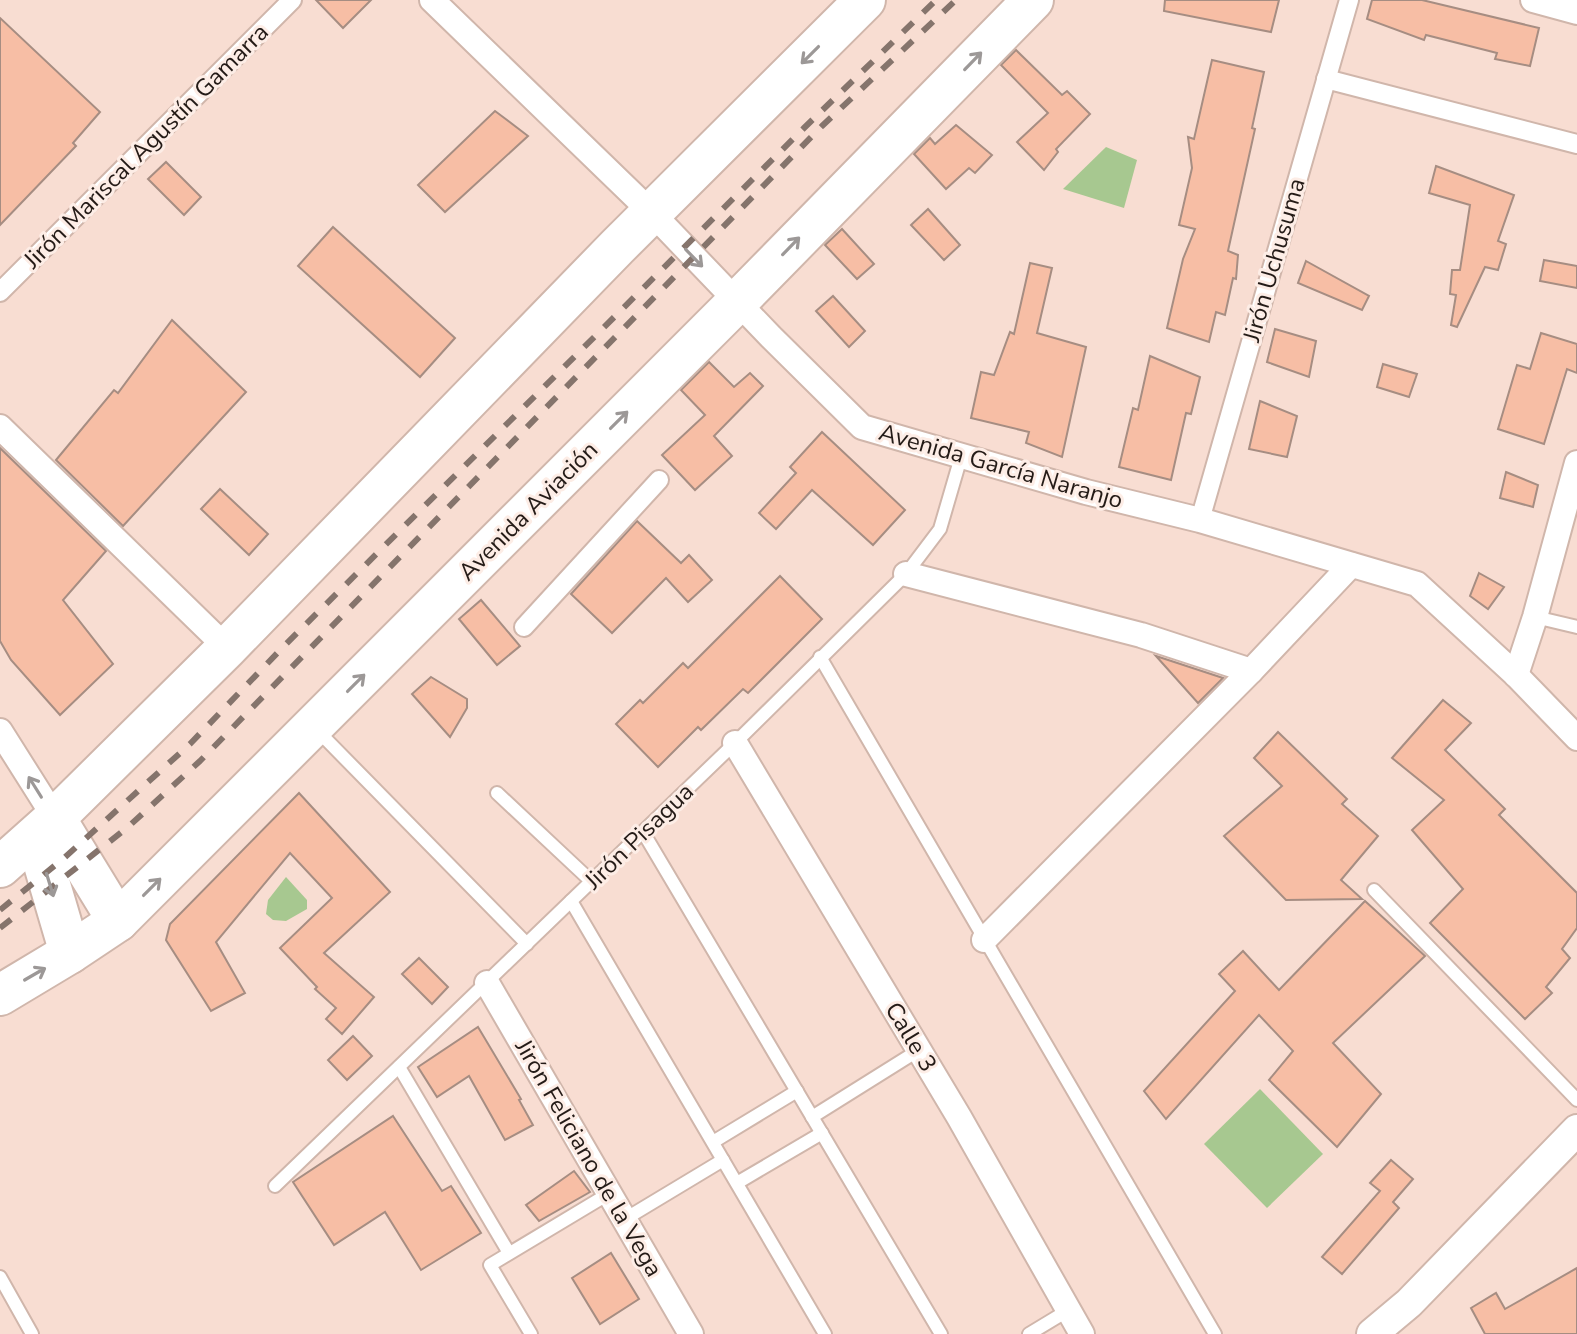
<svg xmlns="http://www.w3.org/2000/svg" width="1577" height="1334" font-family="'Nunito Sans',sans-serif">
<style>
.green{fill:#a7c890}
.building{fill:#f7bea5;stroke:#a68d82;stroke-width:2}
.lines{fill:none;stroke-linecap:round;stroke-linejoin:round}
.service-casing{stroke:#d0b6ab;stroke-width:16}
.pedestrian-casing{stroke:#d0b6ab;stroke-width:22}
.minor-casing{stroke:#d0b6ab;stroke-width:28}
.tertiary-casing{stroke:#d0b6ab;stroke-width:34}
.primary-casing{stroke:#d0b6ab;stroke-width:44}
.service{stroke:#fff;stroke-width:12}
.pedestrian{stroke:#fff;stroke-width:18}
.minor{stroke:#fff;stroke-width:24}
.tertiary{stroke:#fff;stroke-width:30}
.primary{stroke:#fff;stroke-width:40}
.rail{stroke:#85746c;stroke-width:6;stroke-dasharray:14 14;stroke-linecap:butt}
.oneway{stroke:#9c9897}
.labels{text-anchor:middle;dominant-baseline:central;stroke-width:6;stroke-linejoin:round;paint-order:stroke}
.street-label{font-size:24px;fill:#241b17;stroke:#fdede6}
</style>
<rect width="100%" height="100%" fill="#f8ddd2"/>
<g class="green">
<polygon points="1106,147 1137,160 1124,208 1063,189"/>
<polygon points="286,877 307,900 307,909 286,921 273,920 266,914 268,900"/>
<polygon points="1260,1089 1323,1154 1267,1208 1204,1144"/>
</g>
<g class="building">
<polygon points="316,0 371,0 343,28"/>
<polygon points="1165,0 1279,0 1271,32 1164,11"/>
<polygon points="1372,0 1422,0 1539,28 1530,66 1495,59 1497,53 1426,35 1424,40 1367,19"/>
<polygon points="0,18 100,112 73,143 76,146 0,225"/>
<polygon points="1016,50 1062,95 1067,91 1090,114 1056,149 1058,152 1044,170 1017,142 1048,113 1001,65"/>
<polygon points="1212,60 1264,72 1252,128 1255,129 1228,251 1238,255 1236,279 1233,278 1225,315 1216,312 1209,342 1167,328 1183,259 1195,229 1179,225 1192,168 1188,137 1194,139"/>
<polygon points="495,111 528,136 445,212 418,185"/>
<polygon points="956,125 992,155 975,173 969,168 946,189 914,154 930,138 935,144"/>
<polygon points="166,162 201,197 184,215 148,179"/>
<polygon points="1436,166 1514,195 1498,241 1506,244 1498,270 1485,267 1457,327 1451,325 1456,295 1450,294 1452,270 1460,270 1470,205 1429,193"/>
<polygon points="928,209 960,245 944,260 911,225"/>
<polygon points="333,227 455,338 420,377 298,266"/>
<polygon points="842,229 874,264 857,279 825,245"/>
<polygon points="1544,260 1577,266 1577,288 1540,281"/>
<polygon points="1306,261 1369,296 1362,310 1298,283"/>
<polygon points="1030,263 1052,268 1037,333 1086,347 1062,457 1026,443 1029,432 971,418 981,372 994,375 1010,332 1014,334"/>
<polygon points="833,296 865,331 849,347 816,311"/>
<polygon points="172,320 246,392 123,526 56,460 114,390 118,393"/>
<polygon points="1275,329 1316,341 1309,377 1267,362"/>
<polygon points="1541,333 1577,344 1577,373 1567,369 1544,444 1498,429 1517,365 1530,369"/>
<polygon points="1150,356 1200,377 1191,414 1186,413 1171,480 1119,467 1133,408 1138,410"/>
<polygon points="709,362 734,387 750,373 763,386 714,436 732,456 695,490 662,455 705,415 681,390"/>
<polygon points="1383,364 1417,374 1409,397 1377,387"/>
<polygon points="1260,401 1297,416 1287,457 1249,449"/>
<polygon points="822,432 905,510 873,545 812,490 776,529 759,513 796,473 790,467"/>
<polygon points="0,448 106,551 63,600 113,664 60,715 11,660 0,641"/>
<polygon points="1506,472 1538,485 1533,507 1500,498"/>
<polygon points="220,489 268,534 249,555 201,509"/>
<polygon points="637,521 681,563 689,555 712,580 688,602 666,578 612,633 571,594"/>
<polygon points="1479,573 1504,587 1488,609 1470,596"/>
<polygon points="780,576 822,619 748,693 743,689 701,730 698,727 658,767 616,724 640,700 643,703 683,663 688,668"/>
<polygon points="481,600 520,646 497,665 459,619"/>
<polygon points="1156,656 1223,678 1198,703"/>
<polygon points="431,677 467,699 467,708 450,737 412,694"/>
<polygon points="1443,700 1471,723 1445,750 1505,809 1499,815 1577,893 1577,928 1562,949 1570,958 1546,987 1552,993 1525,1019 1430,923 1463,889 1412,830 1444,800 1392,758"/>
<polygon points="1278,732 1347,799 1342,804 1378,836 1341,880 1362,899 1286,900 1224,836 1282,786 1254,758"/>
<polygon points="299,793 390,892 324,953 374,997 342,1034 326,1019 336,1008 315,989 317,987 280,948 332,898 290,853 216,942 245,993 211,1011 166,940 170,924"/>
<polygon points="1365,901 1425,956 1333,1043 1381,1094 1337,1147 1269,1080 1293,1051 1259,1015 1166,1119 1144,1091 1235,991 1219,974 1243,951 1279,990"/>
<polygon points="419,958 448,987 432,1004 402,974"/>
<polygon points="478,1027 521,1099 519,1100 533,1125 505,1140 469,1076 437,1097 418,1067"/>
<polygon points="353,1036 372,1056 347,1080 328,1060"/>
<polygon points="393,1116 442,1191 451,1186 481,1233 421,1270 385,1212 334,1245 293,1182"/>
<polygon points="1391,1160 1413,1179 1393,1202 1399,1208 1342,1274 1322,1257 1380,1191 1370,1183"/>
<polygon points="574,1171 590,1192 539,1221 526,1205"/>
<polygon points="611,1253 639,1299 600,1324 572,1278"/>
<polygon points="1577,1268 1577,1334 1485,1334 1471,1308 1496,1293 1505,1309"/>
</g>
<g class="lines">
<defs>
<g id="service">
<polyline points="1535,617 1577,627"/>
<polyline points="820,657 1215,1334"/>
<polyline points="315,728 527,944"/>
<polyline points="497,793 591,881"/>
<polyline points="643,832 941,1334"/>
<polyline points="1374,890 1577,1100"/>
<polyline points="571,901 825,1334"/>
<polyline points="399,1067 509,1253"/>
<polyline points="812,1117 919,1050"/>
<polyline points="713,1142 797,1091"/>
<polyline points="737,1183 822,1133"/>
<polyline points="275,1186 735,743 906,574 940,529 961,457"/>
<polyline points="625,1219 723,1160"/>
<polyline points="0,1277 32,1334"/>
<polyline points="531,1334 490,1265 610,1193"/>
<polyline points="1029,1334 1067,1311"/>
</g>
<g id="pedestrian">
<polyline points="1326,79 1577,144"/>
<polyline points="0,292 292,0"/>
<polyline points="1200,520 1349,0"/>
<polyline points="524,627 659,480"/>
</g>
<g id="minor">
<polyline points="432,0 652,213 771,337 862,427 1086,492 1200,520 1417,584 1516,675 1577,738"/>
<polyline points="1533,0 1577,12"/>
<polyline points="0,427 227,648"/>
<polyline points="906,574 1141,635 1251,671"/>
<polyline points="1516,675 1535,617 1577,463"/>
<polyline points="0,731 55,818"/>
<polyline points="735,743 959,1117 1082,1334"/>
<polyline points="984,940 1251,671 1351,565"/>
<polyline points="487,983 691,1334"/>
</g>
<polyline id="tertiary" points="1372,1334 1409,1303 1577,1130"/>
<g id="primary">
<polyline points="55,818 43,861 70,953"/>
<polyline points="55,818 118,921"/>
<polyline points="0,867 55,818 227,648 617,247 865,0"/>
<polyline points="0,995 70,953 118,921 737,302 1033,0"/>
</g>
</defs>
<use href="#service" class="service-casing"/>
<use href="#pedestrian" class="pedestrian-casing"/>
<use href="#minor" class="minor-casing"/>
<use href="#tertiary" class="tertiary-casing"/>
<use href="#primary" class="primary-casing"/>
<use href="#service" class="service"/>
<use href="#pedestrian" class="pedestrian"/>
<use href="#minor" class="minor"/>
<use href="#tertiary" class="tertiary"/>
<use href="#primary" class="primary"/>
<g class="rail">
<polyline points="0,910 63,859 190,744 285,645 804,128 936,0"/>
<polyline points="0,928 128,827 200,761 822,126 956,0"/>
</g>
</g>
<defs><path id="oneway-shaft" d="M-6 0H5M1.5-3L5.5 0L1.5 3" fill="none" stroke-width="1.6" stroke-linecap="round" stroke-linejoin="round" transform="scale(2)"/></defs>
<g class="oneway">
<use href="#oneway-shaft" transform="translate(810 55) rotate(135)"/>
<use href="#oneway-shaft" transform="translate(973 61) rotate(-46)"/>
<use href="#oneway-shaft" transform="translate(791 246) rotate(-46)"/>
<use href="#oneway-shaft" transform="translate(694 258) rotate(46)"/>
<use href="#oneway-shaft" transform="translate(619 420) rotate(-45)"/>
<use href="#oneway-shaft" transform="translate(356 683) rotate(-45)"/>
<use href="#oneway-shaft" transform="translate(35 787) rotate(-122)"/>
<use href="#oneway-shaft" transform="translate(50 885) rotate(73)"/>
<use href="#oneway-shaft" transform="translate(152 887) rotate(-45)"/>
<use href="#oneway-shaft" transform="translate(35 974) rotate(-30)"/>
</g>
<g class="labels">
<g class="street-label">
<text transform="translate(146 146) rotate(-45)">Jirón Mariscal Agustín Gamarra</text>
<text transform="translate(1274 260) rotate(-74)">Jirón Uchusuma</text>
<text transform="translate(1001 466) rotate(16)">Avenida García Naranjo</text>
<text transform="translate(528 511) rotate(-45)">Avenida Aviación</text>
<text transform="translate(639 836) rotate(-44)">Jirón Pisagua</text>
<text transform="translate(911 1037) rotate(59)">Calle 3</text>
<text transform="translate(589 1158) rotate(60)">Jirón Feliciano de la Vega</text>
</g>
</g>
</svg>
